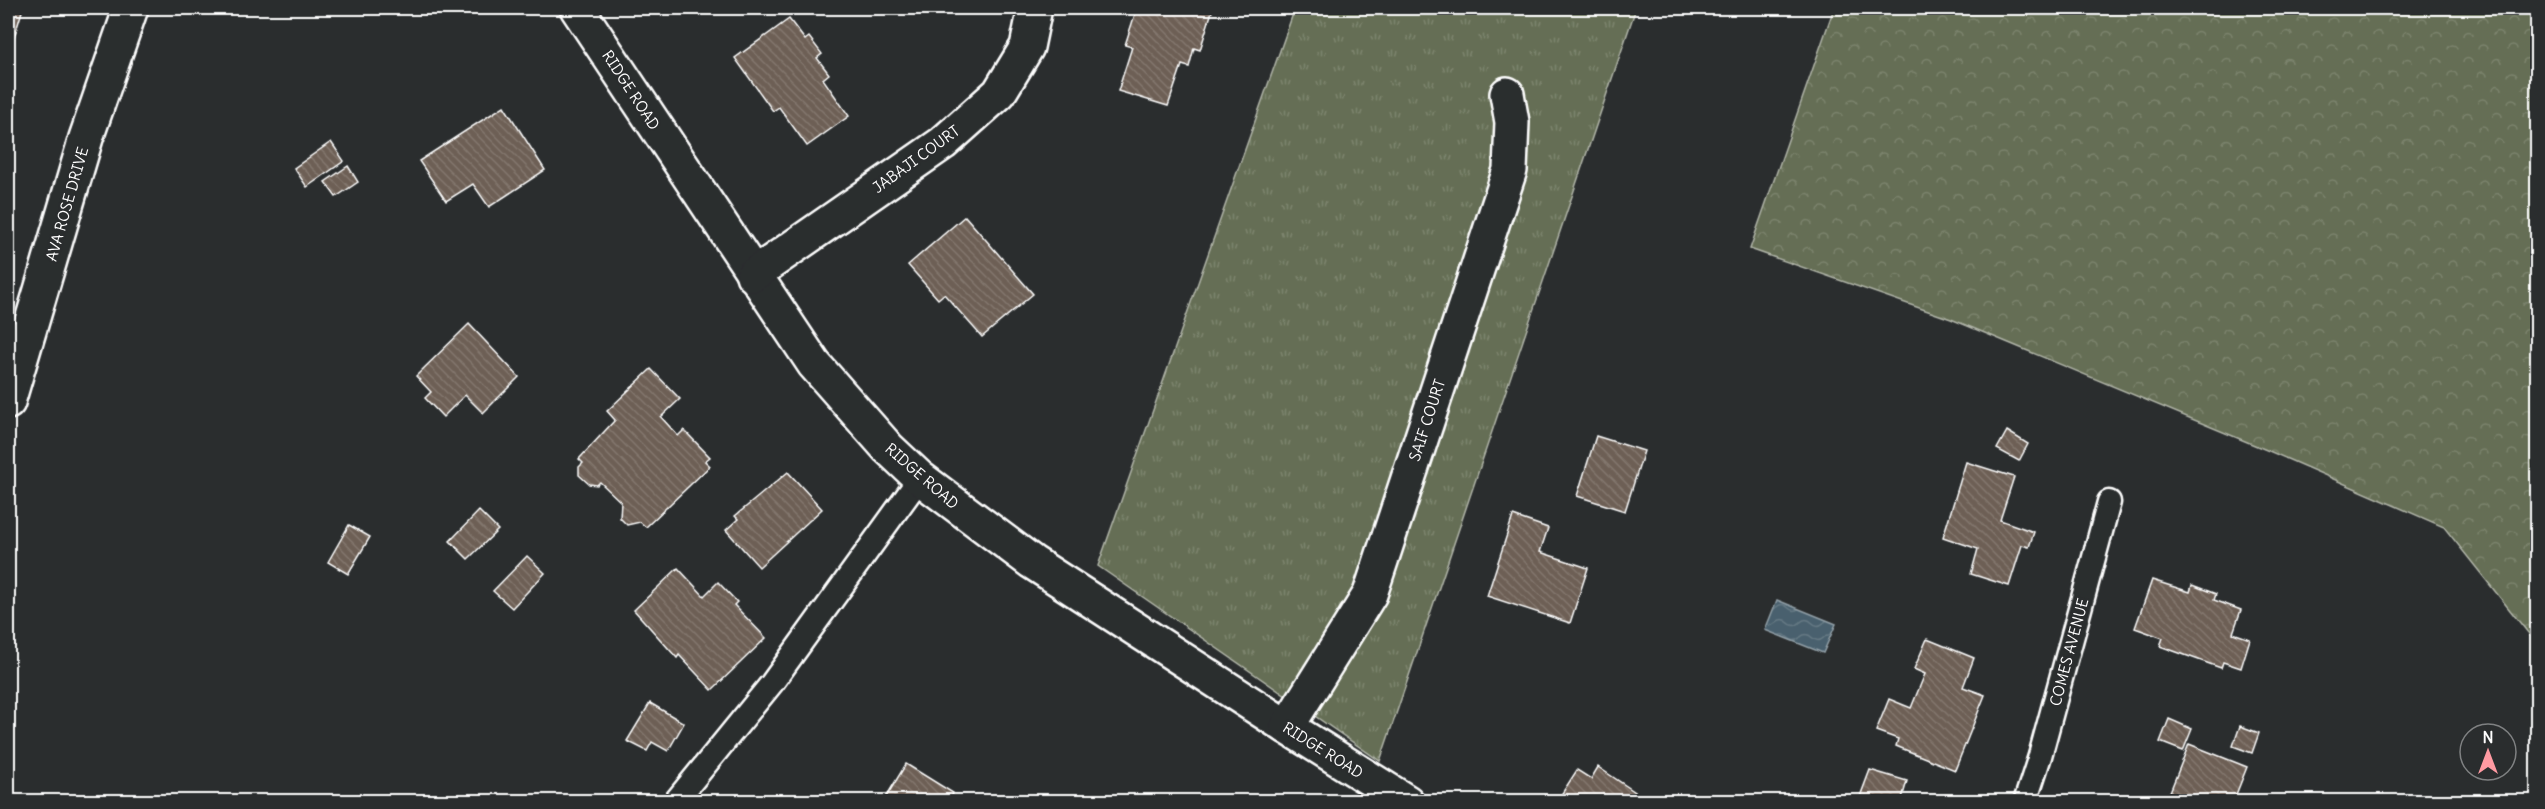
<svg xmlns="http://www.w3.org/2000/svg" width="2545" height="809" font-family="Delius,sans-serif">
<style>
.grass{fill:url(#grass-tufts);stroke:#b2b6aa;stroke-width:1.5}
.forest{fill:url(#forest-crowns);stroke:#b2b6aa;stroke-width:1.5}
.water{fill:url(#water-waves);stroke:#92a0a8;stroke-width:1.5}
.building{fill:url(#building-back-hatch);stroke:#fff;stroke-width:1.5}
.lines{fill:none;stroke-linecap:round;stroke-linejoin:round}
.lane-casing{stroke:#fff;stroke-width:27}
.street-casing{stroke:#fff;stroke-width:38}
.lane{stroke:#2a2d2e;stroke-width:22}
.street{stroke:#2a2d2e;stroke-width:33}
.labels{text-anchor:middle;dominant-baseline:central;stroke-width:5;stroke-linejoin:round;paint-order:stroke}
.street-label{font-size:15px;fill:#fff;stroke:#2a2d2e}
</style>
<defs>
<pattern id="grass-tufts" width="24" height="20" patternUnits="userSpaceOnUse" patternTransform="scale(1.5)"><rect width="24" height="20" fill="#656e54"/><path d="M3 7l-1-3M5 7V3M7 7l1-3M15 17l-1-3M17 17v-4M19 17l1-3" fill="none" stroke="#7c846e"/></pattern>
<pattern id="forest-crowns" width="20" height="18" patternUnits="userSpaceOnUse" patternTransform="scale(1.5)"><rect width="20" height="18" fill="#656e54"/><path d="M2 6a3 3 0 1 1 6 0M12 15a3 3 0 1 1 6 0" fill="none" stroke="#7c846e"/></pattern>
<pattern id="water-waves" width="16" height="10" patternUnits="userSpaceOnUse" patternTransform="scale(1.5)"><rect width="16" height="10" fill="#4a616e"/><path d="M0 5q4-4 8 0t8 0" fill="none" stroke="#657984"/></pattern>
<pattern id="building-back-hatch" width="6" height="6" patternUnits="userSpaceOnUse" patternTransform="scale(1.5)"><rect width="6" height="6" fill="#6d5f54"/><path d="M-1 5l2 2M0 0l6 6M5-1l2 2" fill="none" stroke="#83776e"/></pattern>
</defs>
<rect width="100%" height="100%" fill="#2a2d2e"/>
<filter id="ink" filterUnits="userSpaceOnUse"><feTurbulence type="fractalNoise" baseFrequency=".0167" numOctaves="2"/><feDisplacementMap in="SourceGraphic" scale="12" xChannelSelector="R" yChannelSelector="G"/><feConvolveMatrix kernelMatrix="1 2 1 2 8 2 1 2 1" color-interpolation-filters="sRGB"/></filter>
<g filter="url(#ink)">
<polygon class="grass" points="1295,8 1636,8 1380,761 1098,566"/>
<polygon class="forest" points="1834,8 2537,8 2537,644 2444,527 2269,451 1951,319 1750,249"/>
<polygon class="water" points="1777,600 1836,624 1823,653 1765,630"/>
<g class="building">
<polygon points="8,8 23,8 11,47 8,46"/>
<polygon points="1137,8 1213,8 1200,50 1194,48 1189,67 1182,65 1168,106 1118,91 1132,47 1125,45"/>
<polygon points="789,19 805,40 809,37 822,54 817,58 829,74 823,79 849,116 807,146 779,107 773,111 735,58"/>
<polygon points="504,106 545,170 489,207 473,184 446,201 419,161"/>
<polygon points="331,142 344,161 307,187 294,168"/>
<polygon points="348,166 358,182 336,197 325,182"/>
<polygon points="965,216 1033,294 982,337 944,294 938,299 908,265"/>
<polygon points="469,324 519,377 483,413 465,395 443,417 425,398 431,392 416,376"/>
<polygon points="651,369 680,399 661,417 678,436 684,430 710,457 705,461 710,466 646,527 640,522 627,525 620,518 621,502 600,482 597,485 589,484 579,475 579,467 583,463 579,459 615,420 607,411"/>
<polygon points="2007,431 2028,444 2019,461 1997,449"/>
<polygon points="1596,436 1644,451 1625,511 1577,496"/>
<polygon points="1966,462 2014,477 2000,520 2034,532 2029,547 2022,545 2009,586 1971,574 1978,549 1943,537"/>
<polygon points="788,472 822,509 759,567 726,530 738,519 735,516"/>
<polygon points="479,511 498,530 468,559 450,541"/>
<polygon points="1513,516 1548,528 1540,552 1588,568 1570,623 1487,596"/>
<polygon points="349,525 370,537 348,574 328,562"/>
<polygon points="527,556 545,573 512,608 493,591"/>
<polygon points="678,568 704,596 718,582 737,602 734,605 766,638 712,690 679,655 677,658 634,610"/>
<polygon points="2152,580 2190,592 2192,585 2216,594 2214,600 2241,610 2233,633 2250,639 2241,668 2223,662 2221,668 2160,646 2163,638 2135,628"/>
<polygon points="1927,639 1974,658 1963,687 1985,695 1955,770 1896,746 1898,739 1876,731 1889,699 1911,708 1925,674 1914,669"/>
<polygon points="650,703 684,723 668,751 652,742 647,751 627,741"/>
<polygon points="2169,719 2192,729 2183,751 2160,742"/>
<polygon points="2240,726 2259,733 2252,753 2233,746"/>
<polygon points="2189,744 2247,767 2233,802 2166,802"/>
<polygon points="906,764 953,793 950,802 883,802"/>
<polygon points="1598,767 1650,802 1564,802 1559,798 1577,770 1591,779"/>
<polygon points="1870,770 1907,781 1901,802 1858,802"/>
</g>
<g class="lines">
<defs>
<g id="lane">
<polyline points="675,802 772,683 920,478"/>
<polyline points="2025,802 2040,756 2109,502"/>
</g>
<g id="street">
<polyline points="577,8 814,364 888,448 920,478 1032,562 1287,727 1407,802"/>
<polyline points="753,275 943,143 999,93 1027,47 1035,8"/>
<polyline points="8,402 86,138 131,8"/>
<polyline points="1287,727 1370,594 1510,170 1512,122 1507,94"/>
</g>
</defs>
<use href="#lane" class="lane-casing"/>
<use href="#street" class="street-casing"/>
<use href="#lane" class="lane"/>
<use href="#street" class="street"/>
</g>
</g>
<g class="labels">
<g class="street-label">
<text transform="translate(631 90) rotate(57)">RIDGE ROAD</text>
<text transform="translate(916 159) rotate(-36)">JABAJI COURT</text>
<text transform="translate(67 204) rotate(-74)">AVA ROSE DRIVE</text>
<text transform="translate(1427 420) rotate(-72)">SAIF COURT</text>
<text transform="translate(922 476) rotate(41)">RIDGE ROAD</text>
<text transform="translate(2069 652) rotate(-75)">COMES AVENUE</text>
<text transform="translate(1323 750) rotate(32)">RIDGE ROAD</text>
</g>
</g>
<rect width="2545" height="809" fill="none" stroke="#2a2d2e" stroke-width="30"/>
<rect x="15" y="15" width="2515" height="779" fill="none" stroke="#fff" stroke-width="2" filter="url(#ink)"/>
<g transform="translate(2488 752)"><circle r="28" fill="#2a2d2e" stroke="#7f8182" stroke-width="1.5"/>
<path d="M0-4.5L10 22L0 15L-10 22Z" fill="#ff9aa2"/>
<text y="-9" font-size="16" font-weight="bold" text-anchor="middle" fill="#ffffff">N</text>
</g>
</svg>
